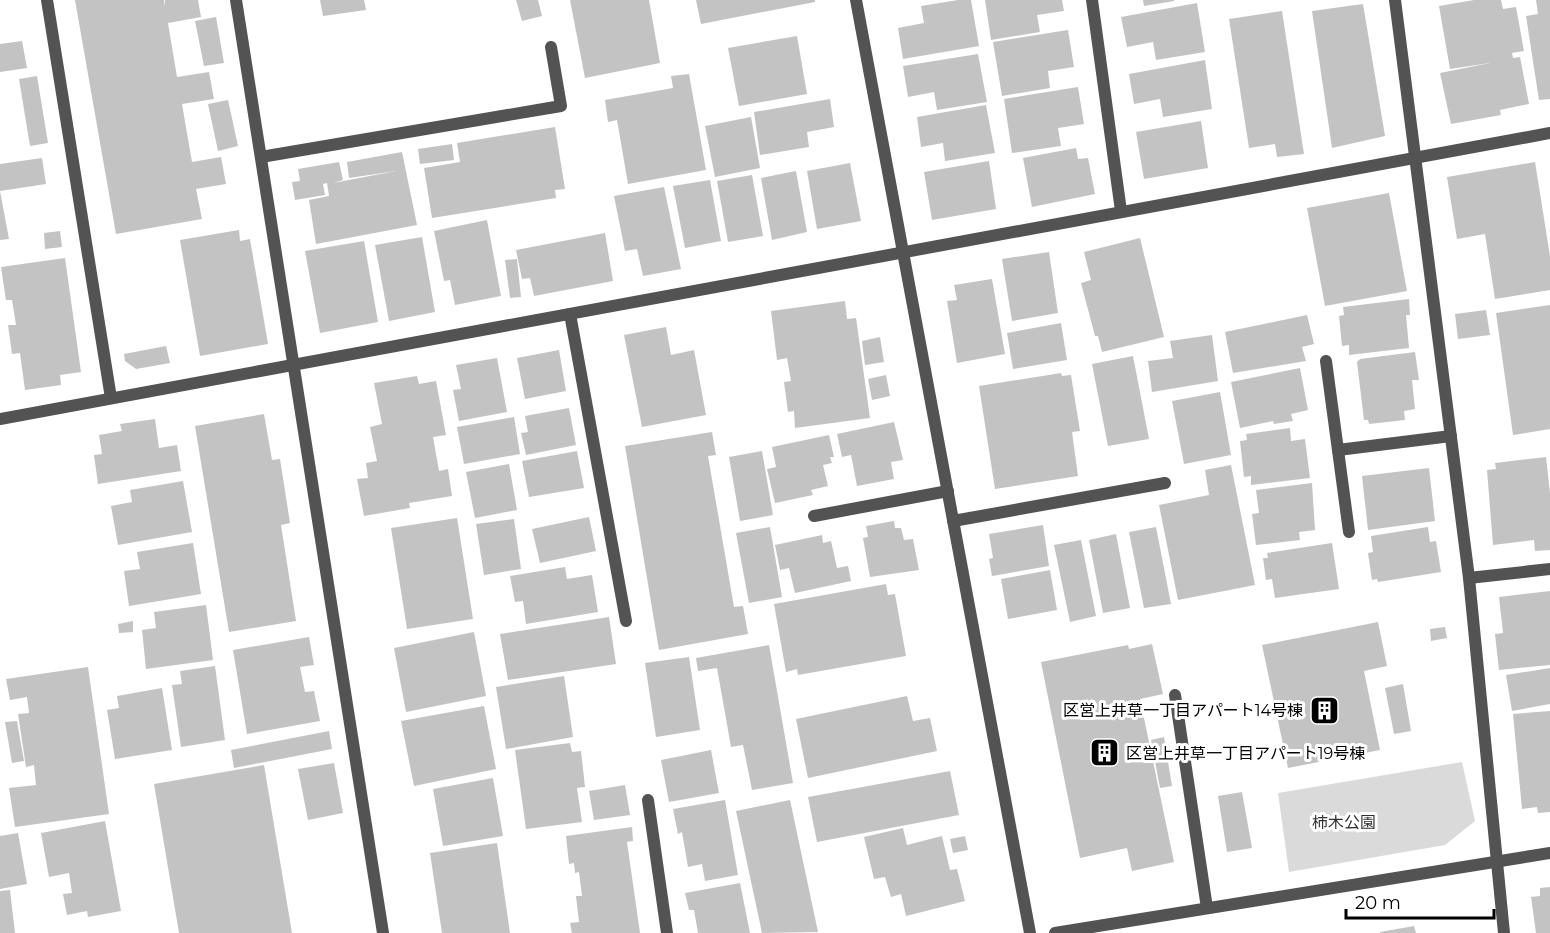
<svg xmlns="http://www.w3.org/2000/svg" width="1550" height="933" font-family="Montserrat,'Noto Sans JP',sans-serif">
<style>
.green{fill:#dadada}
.building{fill:#c3c3c3}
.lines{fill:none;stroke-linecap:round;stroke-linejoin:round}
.service{stroke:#535353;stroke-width:12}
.minor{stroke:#535353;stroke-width:12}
.tertiary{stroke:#535353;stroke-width:12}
.labels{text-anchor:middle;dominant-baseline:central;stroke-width:6;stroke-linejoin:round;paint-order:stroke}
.poi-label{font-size:16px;fill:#000;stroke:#fff;text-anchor:end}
.park-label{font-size:16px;fill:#313131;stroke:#fff}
</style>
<rect width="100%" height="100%" fill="#fff"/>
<polygon class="green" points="1462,762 1475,821 1445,845 1289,872 1278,793"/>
<g class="building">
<polygon points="75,0 164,0 165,7 165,0 198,0 201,17 168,23 177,77 209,72 214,99 182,104 192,162 221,157 226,184 196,189 202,219 116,234"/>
<polygon points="320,0 364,0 366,10 323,16"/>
<polygon points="516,0 538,0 542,16 522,21"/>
<polygon points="570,0 649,0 660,63 585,78"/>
<polygon points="696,0 815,0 815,2 701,24"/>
<polygon points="958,0 971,0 979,46 903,59 898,28 924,23 921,6"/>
<polygon points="985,0 1062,0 1064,11 1037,15 1040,32 991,40"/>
<polygon points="1143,0 1174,0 1174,1 1144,6"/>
<polygon points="1474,0 1501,0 1503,9 1516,7 1524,51 1512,53 1513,58 1520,57 1529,104 1500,110 1501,115 1451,124 1440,73 1490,63 1450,69 1439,6"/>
<polygon points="1536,0 1550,0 1550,99 1539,100 1526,16 1538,14"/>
<polygon points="1197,3 1205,52 1156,60 1153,42 1127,47 1121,17"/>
<polygon points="1363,4 1385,136 1332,148 1312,11"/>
<polygon points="1282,11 1304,154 1277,157 1275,144 1249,148 1229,19"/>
<polygon points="216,17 224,63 204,66 195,21"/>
<polygon points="1068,30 1074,67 1048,71 1050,88 1002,96 993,42"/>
<polygon points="797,36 807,94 739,106 728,48"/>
<polygon points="22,41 27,68 0,72 0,44"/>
<polygon points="978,54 987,102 937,110 934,92 908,97 903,66"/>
<polygon points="1205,60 1212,109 1163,117 1160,99 1134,104 1129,74"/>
<polygon points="689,74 706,170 628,184 617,120 608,122 605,100 673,88 671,76"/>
<polygon points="37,76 48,143 30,146 19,79"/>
<polygon points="1078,87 1084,124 1058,128 1061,146 1012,153 1004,99"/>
<polygon points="830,99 834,127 807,132 809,147 760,155 754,112"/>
<polygon points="228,100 238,146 218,151 208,104"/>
<polygon points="986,105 995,153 945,161 943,143 921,147 917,117"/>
<polygon points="751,117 760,168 715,177 705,126"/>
<polygon points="1201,121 1208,168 1144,179 1136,132"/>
<polygon points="555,127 565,189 555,190 556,198 432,218 424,168 460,162 457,143"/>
<polygon points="452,144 454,160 420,164 418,149"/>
<polygon points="1076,148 1078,159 1088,158 1095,194 1032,207 1023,158"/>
<polygon points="402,152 417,225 316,244 309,200 329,196 327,183 323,184 325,195 295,200 292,182 300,181 298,169 339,162 343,180 333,183 396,171 349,178 347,162"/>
<polygon points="42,158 46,184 0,191 0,164"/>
<polygon points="989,161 996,209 932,220 924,172"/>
<polygon points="1535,162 1550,256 1550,290 1495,299 1485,234 1457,239 1447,177"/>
<polygon points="850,163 861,221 817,229 807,171"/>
<polygon points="796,171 807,232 772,240 761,178"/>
<polygon points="752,175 763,236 728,242 717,181"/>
<polygon points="710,180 721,241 685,248 673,186"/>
<polygon points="664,187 681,269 643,276 637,249 625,251 614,196"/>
<polygon points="0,191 9,239 0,240"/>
<polygon points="1389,193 1407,291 1325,306 1307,208"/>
<polygon points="487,220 501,296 455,305 450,280 444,281 434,231"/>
<polygon points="239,230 240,241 250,239 268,344 200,356 180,240"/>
<polygon points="60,231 62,247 45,249 44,233"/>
<polygon points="605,233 613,281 534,296 530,278 522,279 516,250"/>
<polygon points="422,237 435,312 389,321 375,245"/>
<polygon points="1140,238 1164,337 1102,352 1098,336 1095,336 1081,283 1091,280 1084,252"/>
<polygon points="364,241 378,322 320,333 305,251"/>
<polygon points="1049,252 1058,313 1012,321 1002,259"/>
<polygon points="65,258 81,372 60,375 61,385 25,390 20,353 12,354 8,325 16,325 12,300 6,300 1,267"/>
<polygon points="517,259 521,297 510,298 505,260"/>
<polygon points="992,279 1005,354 957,363 947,301 957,300 954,285"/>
<polygon points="1409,299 1410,315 1406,315 1409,348 1349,355 1349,345 1342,346 1339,316 1344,315 1343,307"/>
<polygon points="845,301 847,319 856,318 870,418 795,428 794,411 788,412 784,382 791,381 787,358 777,360 771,311"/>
<polygon points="1550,305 1550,429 1513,435 1496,313"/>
<polygon points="1486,310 1490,335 1458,339 1455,314"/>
<polygon points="1307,315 1314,344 1302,347 1306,361 1233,373 1225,332"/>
<polygon points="1061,323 1067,360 1013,369 1007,333"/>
<polygon points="666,327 671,355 694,350 706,415 642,427 624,335"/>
<polygon points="1212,335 1218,381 1152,392 1148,361 1173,358 1170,341"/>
<polygon points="880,337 884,362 865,365 862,341"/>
<polygon points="166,346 170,363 136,369 125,361 124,354"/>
<polygon points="559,350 566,391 525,399 517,358"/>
<polygon points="1415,352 1419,380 1412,380 1415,409 1404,411 1405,420 1369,424 1368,420 1364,420 1357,362 1360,359"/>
<polygon points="1133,356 1149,439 1108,446 1092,364"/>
<polygon points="497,358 507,412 459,421 453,390 461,389 456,365"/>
<polygon points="1300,368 1308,410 1291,414 1293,421 1274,424 1273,421 1240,428 1231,382"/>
<polygon points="1061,373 1062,376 1071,375 1080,431 1072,432 1078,476 995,489 979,386"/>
<polygon points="886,375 890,396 872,400 868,379"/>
<polygon points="417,376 419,384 436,381 446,435 433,437 439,471 448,469 452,496 409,503 410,508 364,516 357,479 368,478 366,463 377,461 370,427 382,424 374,383"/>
<polygon points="1220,392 1231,455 1184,464 1172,401"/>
<polygon points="569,408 576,445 526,455 521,433 528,432 525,416"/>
<polygon points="264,414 272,460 280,459 290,523 281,525 296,621 229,632 195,426"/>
<polygon points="514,417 520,454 464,464 457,427"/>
<polygon points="155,419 159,448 177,445 181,471 98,484 94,455 102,454 99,435 122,431 120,424"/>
<polygon points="894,422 903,460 891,462 894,479 857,486 851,455 842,457 837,434"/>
<polygon points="1290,428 1291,441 1305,439 1310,478 1251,485 1251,476 1244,477 1240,441 1247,440 1246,434"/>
<polygon points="712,432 716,455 708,456 734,607 743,606 748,634 659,650 625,446"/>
<polygon points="829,435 834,457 830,457 832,463 823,465 828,486 811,490 813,495 775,503 767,469 776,467 772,447"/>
<polygon points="577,451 584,488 529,497 522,461"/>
<polygon points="762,451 773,515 740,521 729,457"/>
<polygon points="1546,457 1550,493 1550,550 1535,551 1534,540 1493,545 1487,470 1496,469 1495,463"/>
<polygon points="509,464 517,510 475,518 466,472"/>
<polygon points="1231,465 1255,585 1178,600 1159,505 1209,495 1205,470"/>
<polygon points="1429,468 1435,521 1368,530 1362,476"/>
<polygon points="183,481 192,532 118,545 111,506 132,502 130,490"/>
<polygon points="1312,483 1315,530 1299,532 1300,540 1256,545 1252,514 1259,513 1256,490"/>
<polygon points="589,517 596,551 540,563 532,529"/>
<polygon points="457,518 473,619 407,629 391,528"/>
<polygon points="514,519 521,569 484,575 476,524"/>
<polygon points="894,521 895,528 901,528 904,540 913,539 919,570 870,577 863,538 868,537 866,526"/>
<polygon points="1043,525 1049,566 992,576 989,559 993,558 989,534"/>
<polygon points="770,527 782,597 749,603 736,533"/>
<polygon points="1156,527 1171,604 1144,608 1129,532"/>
<polygon points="1428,527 1430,542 1436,541 1441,572 1378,582 1377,579 1372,580 1368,553 1373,552 1371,536"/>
<polygon points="1116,534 1130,608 1103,613 1089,540"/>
<polygon points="822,535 823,543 831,541 837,568 848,566 851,581 795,593 789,568 780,570 775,545"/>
<polygon points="1081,540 1096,616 1070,622 1054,545"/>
<polygon points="193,543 201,594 129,606 124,571 140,569 137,552"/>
<polygon points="1332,543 1339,589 1275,598 1272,579 1266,580 1263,558 1268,558 1267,553"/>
<polygon points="565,567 567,579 592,575 598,612 526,624 523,601 515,602 510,576"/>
<polygon points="1050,570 1057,610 1008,619 1001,579"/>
<polygon points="886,584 888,595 895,594 906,656 798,675 797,669 786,672 774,604"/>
<polygon points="1550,591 1550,665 1499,670 1495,634 1503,633 1499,597"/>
<polygon points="206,605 213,660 146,669 142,630 156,628 154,612"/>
<polygon points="609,617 616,664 508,680 500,634"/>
<polygon points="133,621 133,632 119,633 118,624"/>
<polygon points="1378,622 1387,666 1364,671 1380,750 1288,768 1262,645"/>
<polygon points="1445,627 1447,638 1431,641 1430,629"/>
<polygon points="474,632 486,696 406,712 394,648"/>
<polygon points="309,637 314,665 300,667 305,692 314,691 320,721 247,734 233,650"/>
<polygon points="1152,644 1163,694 1140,699 1174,862 1132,871 1127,848 1080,858 1041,662 1128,645 1129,649"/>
<polygon points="769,645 793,783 752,790 743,745 731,747 717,668 698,671 696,658"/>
<polygon points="689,657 700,730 656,737 645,663"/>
<polygon points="215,666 225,740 181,747 172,685 182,684 180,671"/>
<polygon points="88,667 109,814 15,827 9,788 36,785 34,765 26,767 18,714 29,713 27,697 10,700 6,679"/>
<polygon points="1550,668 1550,704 1512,711 1506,675"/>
<polygon points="564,676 573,737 506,749 496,687"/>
<polygon points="1403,684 1411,731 1394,734 1385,688"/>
<polygon points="162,688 172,750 115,759 107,710 119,708 117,696"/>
<polygon points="907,696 913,721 930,718 937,751 808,778 796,719"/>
<polygon points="484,706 496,769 414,786 401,721"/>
<polygon points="1550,711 1550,812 1538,813 1537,807 1522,809 1513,714"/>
<polygon points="17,721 24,761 12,763 5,722"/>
<polygon points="329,731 332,749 234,768 231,750"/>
<polygon points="1164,737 1172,786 1160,788 1151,740"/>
<polygon points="570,743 572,752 581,751 585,787 577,788 582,822 526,829 515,750"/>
<polygon points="711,750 719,793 669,802 661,760"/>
<polygon points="334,763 343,813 308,820 298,769"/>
<polygon points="264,765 292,933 179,933 154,784"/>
<polygon points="950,771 959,815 817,842 808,797"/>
<polygon points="493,778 503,836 443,846 433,789"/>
<polygon points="625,785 630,815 594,820 589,791"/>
<polygon points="1242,792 1252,848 1227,852 1218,796"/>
<polygon points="725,800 738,875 705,881 702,864 688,867 682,832 678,834 673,809"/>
<polygon points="790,800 818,932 762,933 736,811"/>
<polygon points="105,821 121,911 88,917 87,911 67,915 63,894 72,893 69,873 49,877 41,833"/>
<polygon points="632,827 633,841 627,842 640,933 572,933 570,923 579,922 576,896 582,896 579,872 575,873 574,863 569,864 566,836"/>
<polygon points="903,828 907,845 942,836 950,870 957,869 965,901 906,916 901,894 891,897 885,877 874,879 864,837"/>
<polygon points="18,833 27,884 0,889 0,836"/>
<polygon points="965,836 968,850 953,853 950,839"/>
<polygon points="497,843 510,933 442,933 430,853"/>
<polygon points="740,883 750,933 698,933 694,910 689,910 685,893"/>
<polygon points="1550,887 1550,933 1536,933 1531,897 1540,896 1540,888"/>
<polygon points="10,890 15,933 0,933 0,891"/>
<polygon points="1414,926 1416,933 1380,933 1380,932"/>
</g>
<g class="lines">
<g class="service">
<polyline points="47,0 111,398"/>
<polyline points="1092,0 1121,211"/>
<polyline points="261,157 561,106 551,47"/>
<polyline points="570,314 626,621"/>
<polyline points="1326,361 1349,532"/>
<polyline points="1338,450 1451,436"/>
<polyline points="814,516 948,491"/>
<polyline points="953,521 1165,483"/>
<polyline points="1469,578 1550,569"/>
<polyline points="1175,695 1207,908"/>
<polyline points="648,800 667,933"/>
</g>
<g class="minor">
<polyline points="236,0 383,933"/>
<polyline points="1395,0 1469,578 1504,933"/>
<polyline points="0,419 1550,133"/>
<polyline points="1055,933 1550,853"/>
</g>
<polyline class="tertiary" points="856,0 1030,933"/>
</g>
<defs>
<symbol id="building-square" viewBox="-11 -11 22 22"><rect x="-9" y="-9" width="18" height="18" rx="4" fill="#000" stroke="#fff"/><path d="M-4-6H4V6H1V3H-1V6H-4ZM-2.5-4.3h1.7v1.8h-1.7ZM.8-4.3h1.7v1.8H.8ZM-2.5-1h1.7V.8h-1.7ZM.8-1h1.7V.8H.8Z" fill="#fff"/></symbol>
</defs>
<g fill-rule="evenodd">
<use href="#building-square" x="1308" y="694" width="33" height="33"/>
<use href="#building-square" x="1088" y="736" width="33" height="33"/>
</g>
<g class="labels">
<g class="poi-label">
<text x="1303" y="710">区営上井草一丁目アパート14号棟</text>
<text x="1126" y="753" text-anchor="start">区営上井草一丁目アパート19号棟</text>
</g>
<g class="park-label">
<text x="1344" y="822">柿木公園</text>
</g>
</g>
<path d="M1346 909v9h148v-9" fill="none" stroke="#000000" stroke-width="3"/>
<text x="1355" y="909" font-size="18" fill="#000000" stroke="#ffffff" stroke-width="4.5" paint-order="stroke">20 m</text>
</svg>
